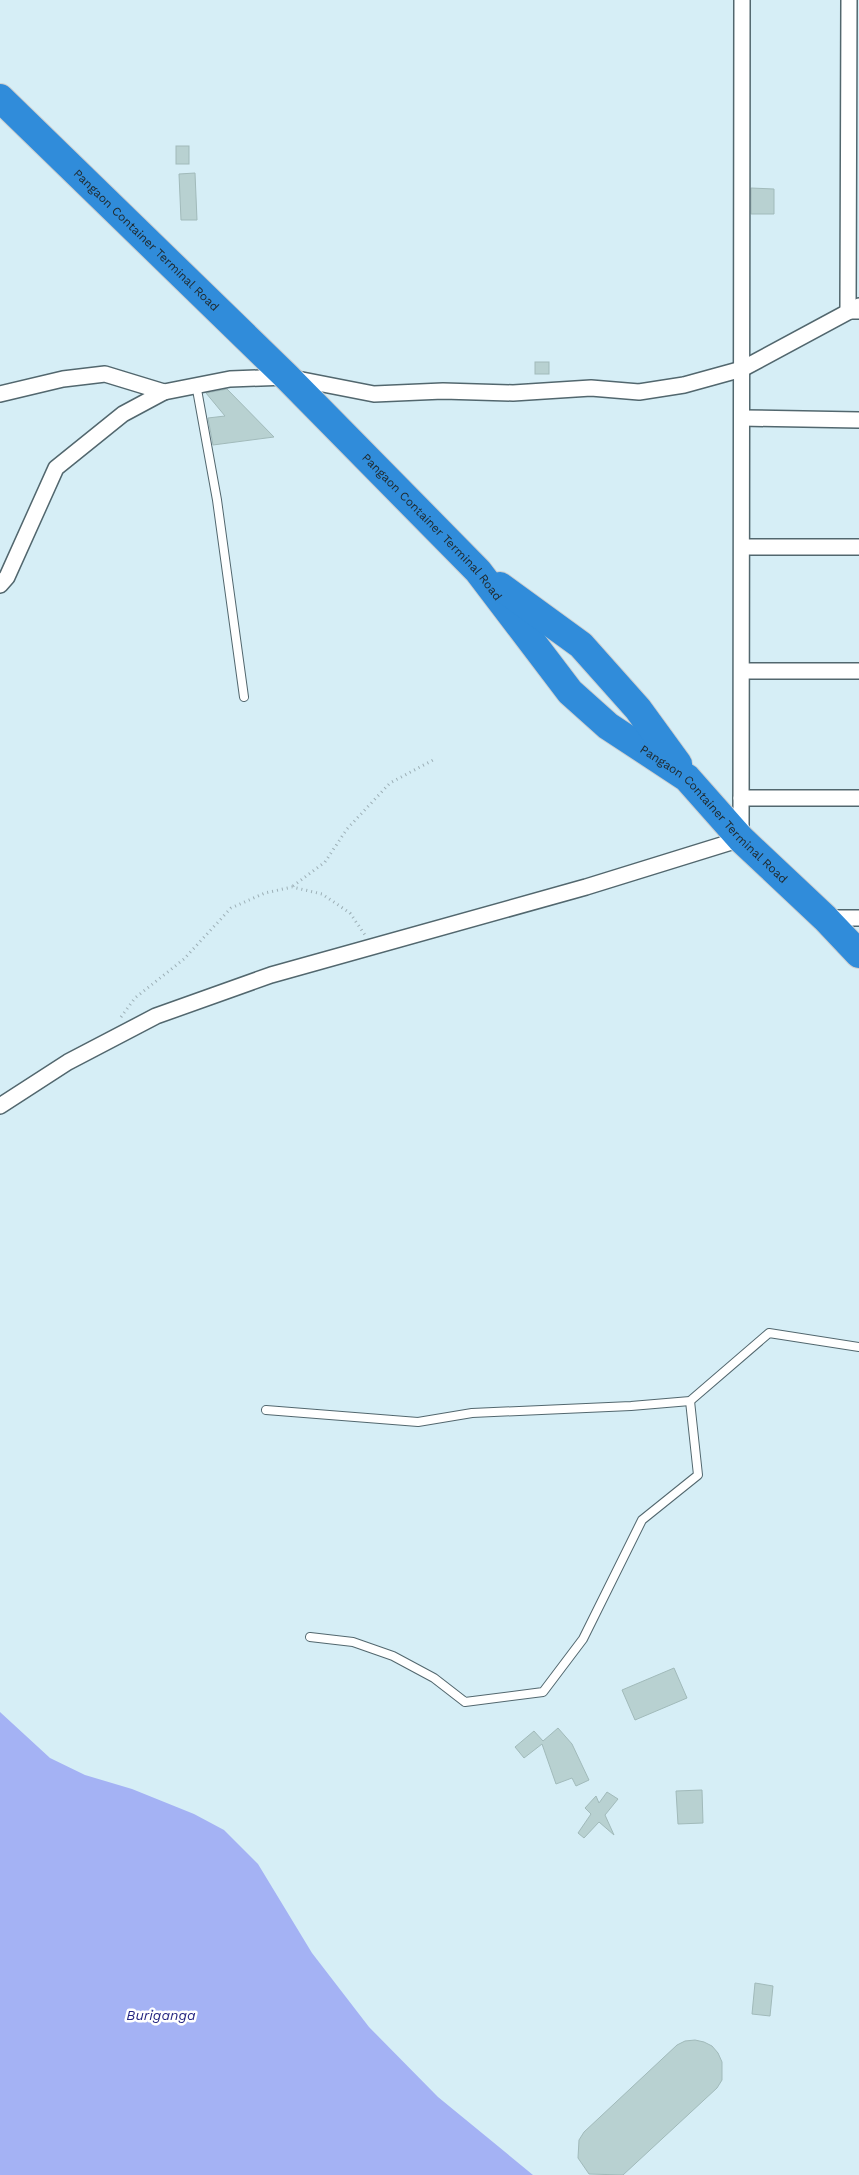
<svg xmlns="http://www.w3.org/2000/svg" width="859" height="2175" font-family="'Work Sans',sans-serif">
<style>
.water{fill:#a4b2f4}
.building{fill:#b8d1d1;stroke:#a1baba}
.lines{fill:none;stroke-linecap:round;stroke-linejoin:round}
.lane-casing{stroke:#52676e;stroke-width:10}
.street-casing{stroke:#52676e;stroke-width:18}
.highway-casing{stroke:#ced0d0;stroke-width:30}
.path{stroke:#9cafb6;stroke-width:3;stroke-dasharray:1 4;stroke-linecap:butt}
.lane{stroke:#fff;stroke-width:8}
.street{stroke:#fff;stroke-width:15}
.highway{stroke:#308cda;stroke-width:28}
.labels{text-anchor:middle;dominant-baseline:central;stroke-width:5;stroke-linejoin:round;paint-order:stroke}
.street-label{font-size:12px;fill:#1f282b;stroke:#fff}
.water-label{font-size:14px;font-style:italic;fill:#242581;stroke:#fff}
</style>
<rect width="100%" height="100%" fill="#d6eef6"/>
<polygon class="water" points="0,1712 50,1758 85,1775 132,1789 194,1814 224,1830 258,1864 312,1953 369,2027 438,2097 533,2175 0,2175"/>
<g class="building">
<rect x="176" y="146" width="13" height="18"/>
<polygon points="195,173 197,220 181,220 179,174"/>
<polygon points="751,188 774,189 774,214 751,214"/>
<rect x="535" y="362" width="14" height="12"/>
<polygon points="227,389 274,437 213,445 208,418 225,416 206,393"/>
<polygon points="674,1668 687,1698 635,1720 622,1690"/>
<polygon points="558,1728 572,1744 589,1780 576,1786 572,1778 556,1784 542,1744 524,1758 515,1747 534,1731 543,1741"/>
<polygon points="702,1790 703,1823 678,1824 676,1791"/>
<polygon points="607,1792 618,1799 605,1815 614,1835 599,1822 584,1838 578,1833 591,1814 585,1808 596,1796 599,1803"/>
<polygon points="755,1983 773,1986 770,2016 752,2014"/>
<polygon points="695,2040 704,2042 712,2046 718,2053 722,2062 722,2080 717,2088 623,2175 589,2174 578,2158 579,2140 584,2132 677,2045 685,2041"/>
</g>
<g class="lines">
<defs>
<g id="lane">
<polyline points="196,384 217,500 244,697"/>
<polyline points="266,1410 418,1422 472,1413 631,1406 690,1401 769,1333 859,1347"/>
<polyline points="310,1637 353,1642 393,1656 434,1678 465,1702 543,1692 583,1639 642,1520 698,1475 690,1401"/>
</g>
<g id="street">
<polyline points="849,0 848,311 858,311"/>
<polyline points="0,394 63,379 105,374 164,392 230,379 287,377 374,394 443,391 513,393 591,388 639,392 684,385 742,369 859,306"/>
<polyline points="742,418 859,420"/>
<polyline points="742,547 859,547"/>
<polyline points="0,585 7,577 56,468 123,414 164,392"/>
<polyline points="742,671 859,671"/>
<polyline points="741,798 859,798"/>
<polyline points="826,918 859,918"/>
<polyline points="0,1106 68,1062 156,1016 271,975 586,887 741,839 742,0"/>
</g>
<g id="highway">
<path id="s1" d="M0 98 287 377 478 571 570 692 608 726 687 778 741 839 825 918 859 954"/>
<polyline points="500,586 581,645 638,709 678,764"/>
</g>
</defs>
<use href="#lane" class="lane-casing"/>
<use href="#street" class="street-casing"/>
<use href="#highway" class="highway-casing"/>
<g class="path">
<polyline points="293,886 325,862 347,829 390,783 435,759"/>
<polyline points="121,1017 135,998 184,959 231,908 265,893 292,887 322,894 350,913 365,935"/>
</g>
<use href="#lane" class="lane"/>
<use href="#street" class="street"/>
<use href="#highway" class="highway"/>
</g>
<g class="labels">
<g class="street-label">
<text stroke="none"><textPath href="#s1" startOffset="204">Pangaon Container Terminal Road</textPath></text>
<text stroke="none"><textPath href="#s1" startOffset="609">Pangaon Container Terminal Road</textPath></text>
<text stroke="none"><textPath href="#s1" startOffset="1014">Pangaon Container Terminal Road</textPath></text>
</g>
<g class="water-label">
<text x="161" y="2015">Buriganga</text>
</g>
</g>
</svg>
